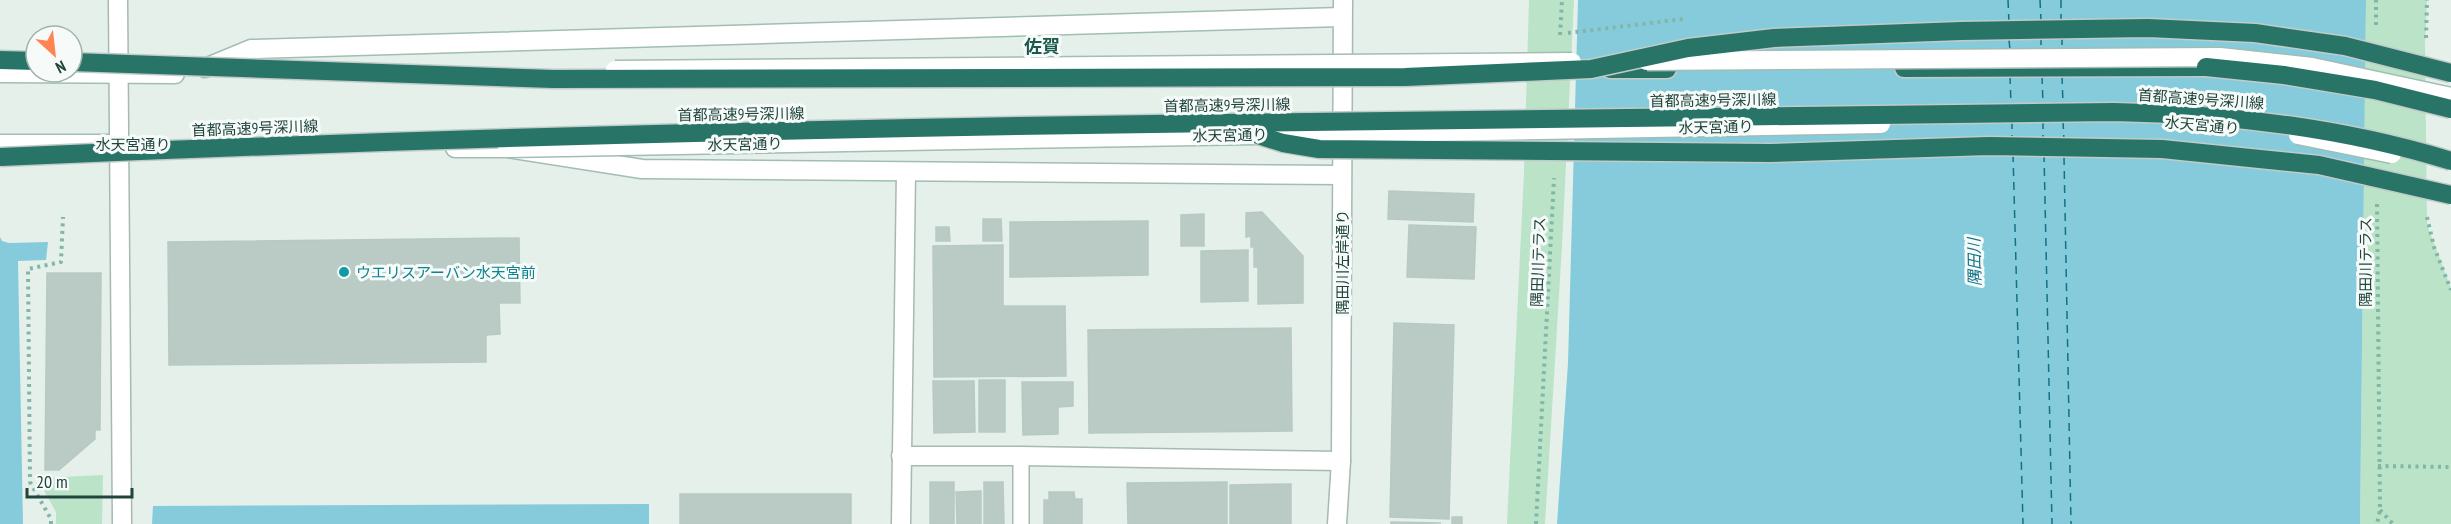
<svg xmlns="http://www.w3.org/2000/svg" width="2451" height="524" font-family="'PT Sans Narrow','Noto Sans JP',sans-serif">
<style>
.green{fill:#bbe3c7}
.water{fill:#86cbdb}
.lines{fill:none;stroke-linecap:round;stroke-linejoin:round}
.ferry{stroke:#127189;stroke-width:1.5;stroke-dasharray:8 6;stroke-linecap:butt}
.building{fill:#b9cbc4;stroke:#b6cac3;stroke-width:1.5}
.service-casing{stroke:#a6b9b3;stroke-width:18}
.minor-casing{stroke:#a6b9b3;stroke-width:21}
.tertiary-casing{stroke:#a6b9b3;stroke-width:21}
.secondary-casing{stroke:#a1bdb4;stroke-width:21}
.motorway-casing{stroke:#c1cbc8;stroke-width:21}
.path{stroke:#81b7a8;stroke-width:4;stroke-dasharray:3 4.5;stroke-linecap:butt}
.service{stroke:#fff;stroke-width:15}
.minor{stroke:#fff;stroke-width:18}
.tertiary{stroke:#fff;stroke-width:18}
.secondary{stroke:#fff;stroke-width:18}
.motorway{stroke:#287568;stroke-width:18}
.secondary-bridge-casing{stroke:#a1bdb4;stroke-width:21;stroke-linecap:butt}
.motorway-bridge-casing{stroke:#c1cbc8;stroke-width:21;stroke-linecap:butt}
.path-bridge{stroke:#81b7a8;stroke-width:4;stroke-dasharray:3 4.5;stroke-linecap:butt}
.secondary-bridge{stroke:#fff;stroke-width:18}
.motorway-bridge{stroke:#287568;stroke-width:18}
.culture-dot{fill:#0f9aa8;stroke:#f6fbf9;stroke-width:2}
.labels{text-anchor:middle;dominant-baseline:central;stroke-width:6;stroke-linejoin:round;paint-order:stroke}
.street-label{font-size:15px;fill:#21443c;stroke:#f6fbf9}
.culture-label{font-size:15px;fill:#0d838f;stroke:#f6fbf9;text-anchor:start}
.water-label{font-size:16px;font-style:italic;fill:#127189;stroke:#f6fbf9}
.quarter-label{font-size:18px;font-weight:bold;fill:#195a4c;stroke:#f6fbf9}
</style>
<rect width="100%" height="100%" fill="#e5f0eb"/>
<g class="green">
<polygon points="1529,0 1574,0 1562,246 1545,524 1507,524 1524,172"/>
<polygon points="2366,0 2427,0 2425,45 2427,225 2451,288 2451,524 2360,524"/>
<polygon points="103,475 102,524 56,524 56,512 37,478"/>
</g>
<g class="water">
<polygon points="1578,0 2366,0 2360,524 1557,524 1568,363"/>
<polygon points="0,237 2,241 9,243 48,242 46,260 18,261 23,524 0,524"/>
<polygon points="649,504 649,524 152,524 153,506"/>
</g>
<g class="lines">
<g class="ferry">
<polyline points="2008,0 2009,23"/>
<polyline points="2040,0 2041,20"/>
<polyline points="2061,0 2061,20"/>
<polyline points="2041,37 2041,50"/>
<polyline points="2062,37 2062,50"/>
<polyline points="2009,40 2010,50"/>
<polyline points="2010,76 2011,104"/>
<polyline points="2042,76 2043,104"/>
<polyline points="2062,76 2063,104"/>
<polyline points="2012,121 2012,137"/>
<polyline points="2043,121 2043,137"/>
<polyline points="2063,121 2064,140"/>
<polyline points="2013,154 2023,524"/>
<polyline points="2044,154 2052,524"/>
<polyline points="2064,157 2071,524"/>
</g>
</g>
<g class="building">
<polygon points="1389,191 1474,194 1473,222 1388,219"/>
<polygon points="1262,212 1303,256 1303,303 1258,304 1258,267 1254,267 1254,247 1251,247 1251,236 1246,237 1246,213"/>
<polygon points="1204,214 1204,246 1181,246 1181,215"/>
<polygon points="983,219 1001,219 1002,241 983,241"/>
<polygon points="1148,221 1148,275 1010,277 1010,222"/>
<polygon points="1409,225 1476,227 1474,279 1407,277"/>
<polygon points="936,227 949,227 950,241 936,241"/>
<polygon points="519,238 520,303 499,303 500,334 486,335 486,362 169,365 168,242"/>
<polygon points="1003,245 1003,306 1065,306 1066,376 934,377 933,246"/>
<polygon points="1248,250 1248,301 1201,302 1201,251"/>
<polygon points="47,273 101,273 100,430 95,430 95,439 59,470 45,470"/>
<polygon points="1394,323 1454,325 1449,519 1390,517"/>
<polygon points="1291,328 1292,431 1089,433 1088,330"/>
<rect x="979" y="380" width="26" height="52"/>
<polygon points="933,381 974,381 975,432 934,433"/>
<polygon points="1022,382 1073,382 1073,406 1058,407 1058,434 1023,435"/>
<rect x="930" y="482" width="24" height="42"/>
<polygon points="984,482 1003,482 1004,524 984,524"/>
<polygon points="1227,482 1227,524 1128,524 1127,483"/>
<polygon points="1291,484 1291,524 1230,524 1230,485"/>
<polygon points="981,491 981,524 957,524 956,492"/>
<polygon points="1049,492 1074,492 1075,499 1082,499 1082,524 1044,524 1044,500 1049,500"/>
<rect x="680" y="494" width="171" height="30"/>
<rect x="1452" y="517" width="10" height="7"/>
<polygon points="1391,522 1441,523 1391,524"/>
</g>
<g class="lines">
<defs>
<polyline id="service" points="1021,524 1021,456"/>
<g id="minor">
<polyline points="901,456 1021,456 1341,461"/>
<polyline points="1337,524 1341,461 1343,0"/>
</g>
<g id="tertiary">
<polyline points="118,0 122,524"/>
<polyline points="901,524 906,172"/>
</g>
<g id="secondary">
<polyline points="205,68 251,49 1342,17"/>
<polyline points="0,73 175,74"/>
<polyline points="0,144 115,144"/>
<polyline points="455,148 507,148 642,169 1342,175"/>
</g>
<g id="motorway">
<polyline points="0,60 36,61"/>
<polyline points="1904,68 2206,67"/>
<polyline points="1610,69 1667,69"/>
</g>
</defs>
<use href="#service" class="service-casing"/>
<use href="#minor" class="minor-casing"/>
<use href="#tertiary" class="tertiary-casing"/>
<use href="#secondary" class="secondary-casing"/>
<use href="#motorway" class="motorway-casing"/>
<g class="path">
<polyline points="2376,25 2376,0"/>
<polyline points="1560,35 1562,0"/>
<polyline points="2426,38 2427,0"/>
<polyline points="2377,204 2380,510 2377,524"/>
<polyline points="2427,217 2434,247 2451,290"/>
<polyline points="2378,466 2451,467"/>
<polyline points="2380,510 2393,524"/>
<polyline points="51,524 51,519 30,482 28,269 61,262 63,217"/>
<polyline points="1536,524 1554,178"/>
</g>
<use href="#service" class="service"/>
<use href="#minor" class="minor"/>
<use href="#tertiary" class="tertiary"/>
<use href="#secondary" class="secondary"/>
<use href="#motorway" class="motorway"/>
<defs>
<g id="secondary-bridge">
<polyline points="1647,61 2220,57 2312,67 2451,97"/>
<polyline points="615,70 1572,62"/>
<polyline points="2298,135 2392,154"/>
<polyline points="507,148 1881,124"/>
</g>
<g id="motorway-bridge">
<polyline points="72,62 553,79 1405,77 1591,69 1688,48 1774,38 1961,31 2148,28 2255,33 2345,46 2451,73"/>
<polyline points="2206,67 2284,75 2375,90 2451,109"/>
<polyline points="1233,127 1283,143 1319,149 1770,153 1989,146 2162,149 2319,165 2451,195"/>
<path d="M0 157C407 139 814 128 1222 123 1519 118 1817 117 2114 112 2228 114 2341 127 2451 161"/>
</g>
</defs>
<use href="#secondary-bridge" class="secondary-bridge-casing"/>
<use href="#motorway-bridge" class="motorway-bridge-casing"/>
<polyline class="path-bridge" points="1568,33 1683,19"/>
<use href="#secondary-bridge" class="secondary-bridge"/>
<use href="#motorway-bridge" class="motorway-bridge"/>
</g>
<circle class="culture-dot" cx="344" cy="272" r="6"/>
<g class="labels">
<g class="street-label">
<text transform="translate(2201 99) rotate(4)">首都高速9号深川線</text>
<text transform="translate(1713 100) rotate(-1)">首都高速9号深川線</text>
<text transform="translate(1227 105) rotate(-1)">首都高速9号深川線</text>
<text transform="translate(741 114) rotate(-1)">首都高速9号深川線</text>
<text transform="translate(2202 125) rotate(5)">水天宮通り</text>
<text transform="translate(1716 127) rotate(-1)">水天宮通り</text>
<text transform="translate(255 128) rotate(-2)">首都高速9号深川線</text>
<text transform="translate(1230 135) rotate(-1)">水天宮通り</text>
<text x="133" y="144">水天宮通り</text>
<text transform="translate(745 144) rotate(-1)">水天宮通り</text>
<text transform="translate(1342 262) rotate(-90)">隅田川左岸通り</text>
<text transform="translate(1538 262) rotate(-88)">隅田川テラス</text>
<text transform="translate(2365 262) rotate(-90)">隅田川テラス</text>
</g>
<g class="culture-label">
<text x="356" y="272">ウエリスアーバン水天宮前</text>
</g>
<g class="water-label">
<text transform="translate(1974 262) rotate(-91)">隅田川</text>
</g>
<g class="quarter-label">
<text x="1042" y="46">佐賀</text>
</g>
</g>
<g transform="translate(54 54) rotate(153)"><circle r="28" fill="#f6fbf9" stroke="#a1b2ad" stroke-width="1.5"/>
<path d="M0-4.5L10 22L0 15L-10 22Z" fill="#ff8353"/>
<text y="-9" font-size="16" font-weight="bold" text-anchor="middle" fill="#21443c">N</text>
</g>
<path d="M27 488v9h105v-9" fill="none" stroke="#21443c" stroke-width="3"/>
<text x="36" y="488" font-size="18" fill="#21443c" stroke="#f6fbf9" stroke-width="4.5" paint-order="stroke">20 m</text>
</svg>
